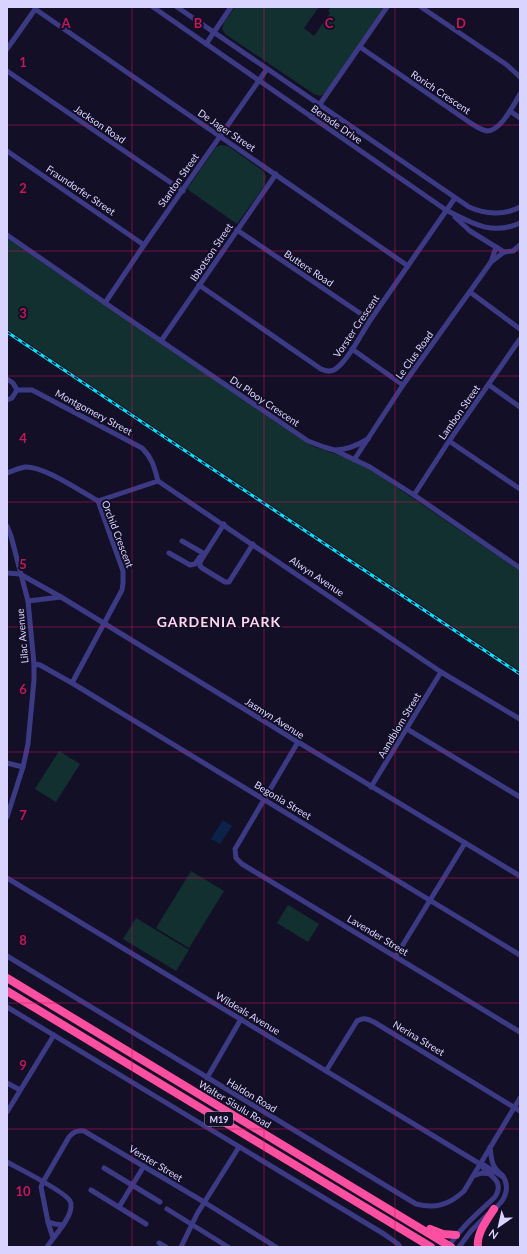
<svg xmlns="http://www.w3.org/2000/svg" width="527" height="1254" font-family="Lato,sans-serif">
<style>
.green{fill:#12302f}
.water{fill:#0c2248}
.lines{fill:none;stroke-linecap:round;stroke-linejoin:round}
.minor{stroke:#3d3a85;stroke-width:5}
.highway{stroke:#ff4fa3;stroke-width:8}
.rail-casing{stroke:#00e5ff;stroke-width:3}
.rail{stroke:#130f26;stroke-width:1.5;stroke-dasharray:4.5;stroke-linecap:butt}
.grid{fill:none;stroke:#c2185b;stroke-width:1;stroke-opacity:0.55}
.labels{text-anchor:middle;dominant-baseline:central;stroke-width:4;stroke-linejoin:round;paint-order:stroke}
.shield{fill:#130f26;stroke:#9e99be;stroke-width:1}
.shield-label{font-size:9px;font-weight:bold;fill:#d9d4ff}
.street-label{font-size:10px;fill:#d9d4ff;stroke:#130f26}
.district-label{font-size:14px;font-weight:bold;letter-spacing:1px;fill:#ffd6f0;stroke:#130f26}
.grid-label{font-size:13px;text-anchor:middle;font-weight:bold;fill:#c2185b;stroke:#130f26;stroke-width:4;stroke-linejoin:round;paint-order:stroke}
</style>
<rect width="100%" height="100%" fill="#130f26"/>
<g class="green">
<polygon points="235,7 319,7 304,28 314,36 330,13 328,11 331,7 384,7 324,94 320,96 314,94 225,34 222,29 224,22"/>
<polygon points="221,145 228,146 262,170 266,176 265,185 237,224 187,189 216,147"/>
<path d="M7 238 308 444C327 452 349 457 367 467L520 571V671L7 329Z"/>
<polygon points="59,751 80,764 56,802 35,789"/>
<polygon points="191,871 224,891 189,948 156,928"/>
<polygon points="288,905 319,924 308,942 277,923"/>
<polygon points="136,918 189,950 176,971 123,939"/>
</g>
<polygon class="water" points="223,820 232,826 220,844 211,839"/>
<g class="lines">
<g class="minor">
<path d="M153 7 446 210C471 223 492 236 520 223"/>
<path d="M177 7 469 207C485 214 504 216 520 207"/>
<polyline points="421,7 507,65 520,77"/>
<path d="M35 9C159 95 284 180 408 266"/>
<polyline points="206,44 231,7"/>
<path d="M360 47 472 124C477 127 481 130 487 131 501 131 514 104 520 94"/>
<polyline points="7,49 36,8"/>
<polyline points="7,71 183,191"/>
<polyline points="510,111 520,118"/>
<polyline points="311,117 387,7"/>
<polyline points="7,151 144,245"/>
<polyline points="455,217 470,231 504,252 513,251 520,245"/>
<polyline points="237,230 370,320"/>
<polyline points="7,235 114,309 308,441 324,447 334,450 370,467 414,495 520,568"/>
<polyline points="491,262 504,252"/>
<path d="M199 285 321 369C327 372 333 372 338 367 351 356 361 334 371 319 399 279 427 239 455 198"/>
<polyline points="470,292 520,329"/>
<polyline points="105,303 144,245 267,69"/>
<polyline points="161,341 276,174"/>
<polyline points="352,349 403,385"/>
<path d="M7 379 13 383 17 390H32L142 448C152 458 154 466 158 481"/>
<polyline points="489,385 520,407"/>
<polyline points="7,400 12,398 17,390"/>
<polyline points="449,441 520,489"/>
<path d="M335 450C347 450 358 445 368 439"/>
<polyline points="354,460 403,385 491,262 496,247"/>
<path d="M7 473C12 471 19 468 25 467 44 466 80 491 98 501L123 571V583L122 590 72 683"/>
<polyline points="158,481 441,672 520,719"/>
<polyline points="414,495 449,441 520,339"/>
<polyline points="98,501 158,481"/>
<polyline points="224,524 200,562 200,566 202,568 225,582 229,582 253,544"/>
<polyline points="7,526 11,536 28,601 34,664 34,680 28,744 23,767 7,817"/>
<polyline points="182,541 203,553"/>
<polyline points="169,553 190,565 195,564 200,557"/>
<polyline points="7,573 20,574 61,597 298,742 520,876"/>
<polyline points="28,601 61,597"/>
<polyline points="34,664 40,665 72,683 520,955"/>
<polyline points="407,729 520,797"/>
<polyline points="298,742 235,849 236,858 242,864 520,1032"/>
<polyline points="7,763 23,767"/>
<polyline points="371,787 441,672"/>
<polyline points="7,878 480,1164 484,1165 503,1177"/>
<path d="M7 956 416 1204C435 1209 449 1205 464 1191L520 1098"/>
<polyline points="396,956 465,843"/>
<polyline points="7,1007 384,1234 398,1244 400,1247"/>
<path d="M326 1071 357 1021C364 1017 367 1019 374 1022L520 1111"/>
<polyline points="207,1078 241,1019"/>
<polyline points="7,1083 20,1090"/>
<polyline points="7,1112 54,1035"/>
<path d="M490 1147C491 1154 491 1161 494 1166 496 1170 500 1173 503 1176 511 1189 504 1202 493 1210"/>
<path d="M7 1162C18 1168 66 1192 70 1201 71 1202 71 1206 71 1207 70 1220 54 1236 47 1247"/>
<polyline points="104,1168 160,1202"/>
<polyline points="473,1176 482,1173 491,1174"/>
<polyline points="91,1190 146,1224"/>
<polyline points="119,1207 144,1166"/>
<polyline points="167,1209 228,1247"/>
<polyline points="48,1222 55,1224 63,1225"/>
<path d="M53 1238 48 1222 41 1187 43 1182 69 1137C73 1132 77 1130 84 1131L204 1202 276 1247"/>
<polyline points="159,1243 166,1247"/>
<polyline points="181,1247 197,1214 239,1147"/>
<path d="M448 1247C461 1227 478 1213 495 1197 506 1180 487 1175 480 1164"/>
<polyline points="459,1247 471,1231 487,1215"/>
</g>
<g class="highway">
<polyline points="7,978 451,1247"/>
<polyline points="7,991 431,1247"/>
<polyline points="430,1229 443,1234 456,1235"/>
<path d="M478 1247C476 1234 487 1220 494 1209"/>
</g>
<defs>
<polyline id="rail" points="7,332 520,674"/>
</defs>
<use href="#rail" class="rail-casing"/>
<use href="#rail" class="rail"/>
</g>
<path class="grid" d="M132 7V1247M264 7V1247M395 7V1247M7 125H520M7 251H520M7 376H520M7 502H520M7 627H520M7 752H520M7 878H520M7 1003H520M7 1129H520"/>
<g class="labels">
<rect class="shield" x="205" y="1112" width="28" height="14" rx="3"/>
<g class="shield-label">
<text x="219" y="1119">M19</text>
</g>
<g class="street-label">
<text transform="translate(441 92) rotate(34)">Rorich Crescent</text>
<text transform="translate(100 124) rotate(34)">Jackson Road</text>
<text transform="translate(337 124) rotate(35)">Benade Drive</text>
<text transform="translate(227 130) rotate(34)">De Jager Street</text>
<text transform="translate(178 180) rotate(-55)">Stanton Street</text>
<text transform="translate(81 190) rotate(34)">Fraundorfer Street</text>
<text transform="translate(211 252) rotate(-56)">Ibbotson Street</text>
<text transform="translate(309 268) rotate(34)">Butters Road</text>
<text transform="translate(356 326) rotate(-56)">Vorster Crescent</text>
<text transform="translate(414 355) rotate(-54)">Le Clus Road</text>
<text transform="translate(265 401) rotate(34)">Du Plooy Crescent</text>
<text transform="translate(94 412) rotate(28)">Montgomery Street</text>
<text transform="translate(459 412) rotate(-55)">Lambon Street</text>
<text transform="translate(118 534) rotate(69)">Orchid Crescent</text>
<text transform="translate(317 576) rotate(34)">Alwyn Avenue</text>
<text transform="translate(22 636) rotate(-95)">Lilac Avenue</text>
<text transform="translate(275 718) rotate(32)">Jasmyn Avenue</text>
<text transform="translate(399 725) rotate(-59)">Aandblom Street</text>
<text transform="translate(283 800) rotate(31)">Begonia Street</text>
<text transform="translate(378 935) rotate(31)">Lavender Street</text>
<text transform="translate(248 1013) rotate(31)">Wildeals Avenue</text>
<text transform="translate(419 1038) rotate(31)">Nerina Street</text>
<text transform="translate(252 1095) rotate(31)">Haldon Road</text>
<text transform="translate(235 1104) rotate(31)">Walter Sisulu Road</text>
<text transform="translate(156 1163) rotate(31)">Verster Street</text>
</g>
<g class="district-label">
<text x="219" y="621">GARDENIA PARK</text>
</g>
</g>
<g class="grid-label">
<text x="66" y="28">A</text>
<text x="198" y="28">B</text>
<text x="329" y="28">C</text>
<text x="461" y="28">D</text>
<text x="23" y="67">1</text>
<text x="23" y="193">2</text>
<text x="23" y="318">3</text>
<text x="23" y="443">4</text>
<text x="23" y="569">5</text>
<text x="23" y="694">6</text>
<text x="23" y="820">7</text>
<text x="23" y="945">8</text>
<text x="23" y="1070">9</text>
<text x="23" y="1196">10</text>
</g>
<rect width="527" height="1254" fill="none" stroke="#d9d4ff" stroke-width="16"/>
<g transform="translate(499 1226) rotate(214)" stroke="#130f26" stroke-width="3" paint-order="stroke">
<path d="M0-3L7 15L0 10L-7 15Z" fill="#d9d4ff"/>
<text y="-6" font-size="11" font-weight="bold" text-anchor="middle" fill="#d9d4ff">N</text>
</g>
</svg>
